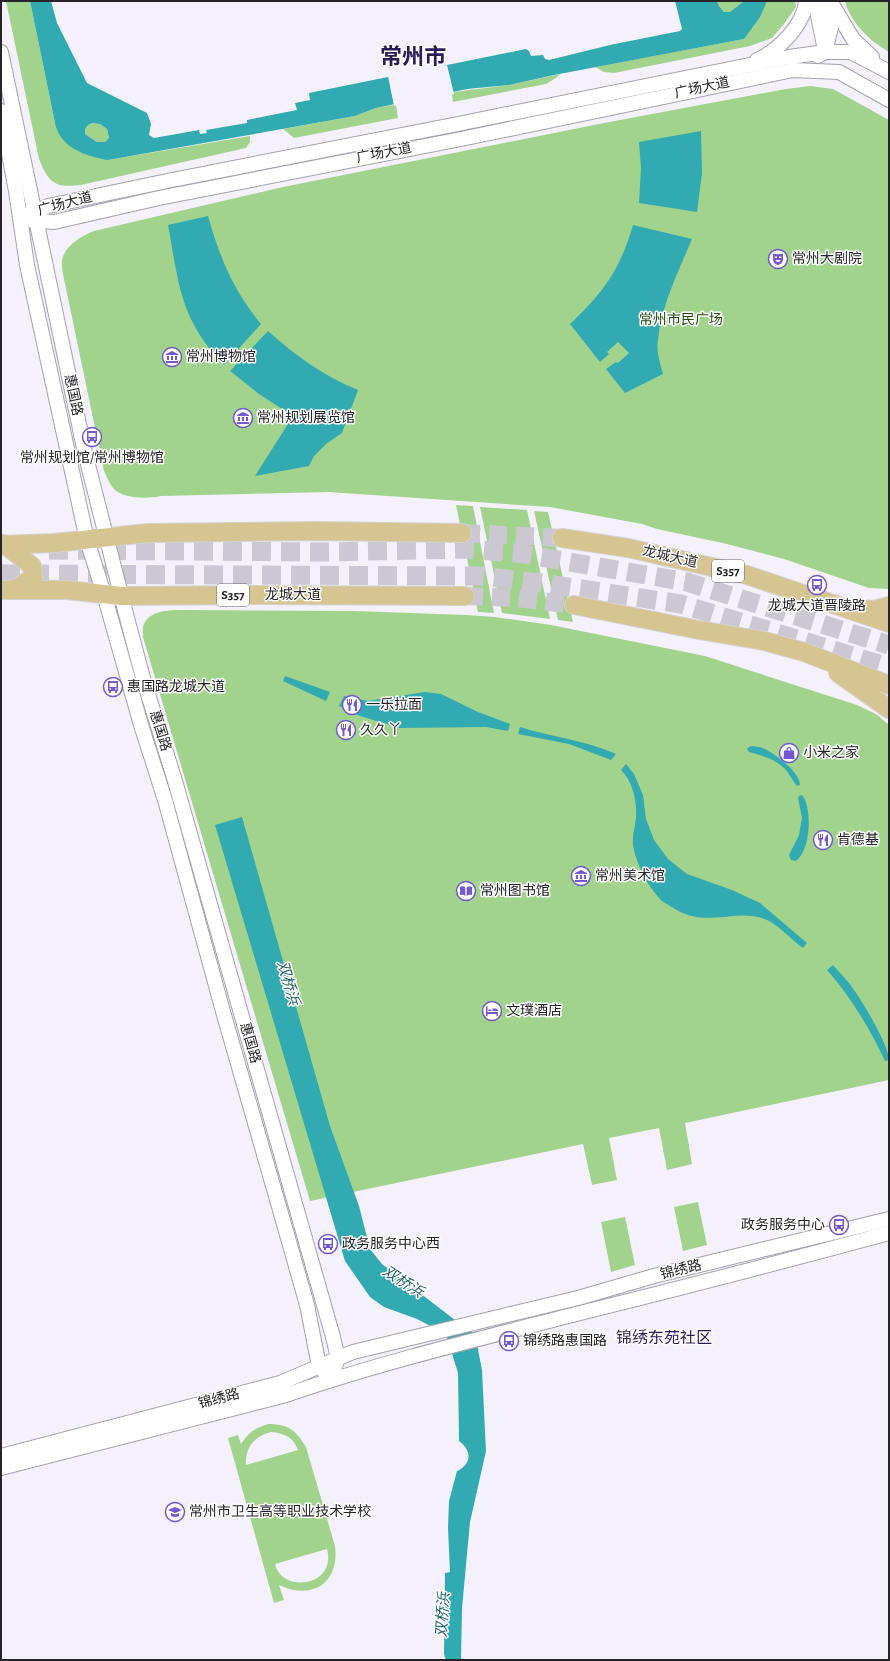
<svg xmlns="http://www.w3.org/2000/svg" width="890" height="1661" font-family="'Alegreya Sans','Noto Sans SC',sans-serif">
<style>
.green{fill:#a2d38d;fill-rule:evenodd}
.water{fill:#32aab1;fill-rule:evenodd}
.pier{fill:#f4f1fd}
.lines{fill:none;stroke-linecap:round;stroke-linejoin:round}
.primary-tunnel{stroke:#cbc8d2;stroke-width:18;stroke-dasharray:18 9;stroke-linecap:butt}
.trunk-tunnel{stroke:#cbc8d2;stroke-width:19;stroke-dasharray:19 10;stroke-linecap:butt}
.tertiary-casing{stroke:#a4a1ac;stroke-width:16}
.primary-casing{stroke:#d3d3d4;stroke-width:20}
.tertiary{stroke:#fff;stroke-width:14}
.primary{stroke:#d6c491;stroke-width:18}
.labels{text-anchor:middle;dominant-baseline:central;stroke-width:3;stroke-linejoin:round;paint-order:stroke}
.shield{fill:#fff;stroke:#666668;stroke-width:1}
.shield-label{font-size:13px;font-weight:bold;fill:#252428}
.street-label{font-size:14px;fill:#252428;stroke:#fff}
.poi-label{font-size:14px;fill:#252428;stroke:#fff;text-anchor:start}
.park-label{font-size:14px;fill:#264b12;stroke:#fff}
.water-label{font-size:15px;font-style:italic;fill:#236266;stroke:#fff}
.quarter-label{font-size:16px;fill:#2a1c56;stroke:#fff}
.town-label{font-size:22px;font-weight:bold;fill:#2a1c56;stroke:#fff}
</style>
<rect width="100%" height="100%" fill="#f4f1fd"/>
<g class="green">
<path d="M6 1H30L55 123 108 160 250 136V142L246 148 81 185C54 188 49 183 39 159Z"/>
<polygon points="717,1 744,1 731,12 724,12 719,6"/>
<polygon points="767,1 795,1 796,7 784,24 772,38 750,46 614,73 604,72 595,67 744,39"/>
<path d="M845 1H889V52C870 41 851 24 845 1Z"/>
<polygon points="560,74 556,78 546,84 453,102 452,94 454,92 509,85"/>
<path d="M810 86 833 89 889 120V589L869 588 784 559 727 544 657 529 642 524 550 507 328 492 161 496C148 499 122 499 113 488 109 483 107 477 104 471L64 279C63 273 61 265 62 260 65 245 82 236 94 231L283 187 604 123 786 89Z"/>
<polygon points="393,105 396,105 398,118 294,138 283,129 355,116 376,108"/>
<path d="M94 123 100 124 107 129 109 138 105 142H97L85 134C85 127 87 125 94 123Z"/>
<polygon points="456,505 473,506 494,613 478,612"/>
<polygon points="480,507 527,510 550,619 502,613"/>
<polygon points="534,511 548,512 573,622 558,620"/>
<path d="M191 610 355 611 466 615 495 617 551 625 705 656 857 705 876 714 889 725V1080L685 1123 692 1164 667 1170 659 1128 609 1138 617 1180 592 1185 583 1144 310 1201 143 637C143 633 142 627 144 624 151 608 176 610 191 610Z"/>
<polygon points="698,1202 707,1245 683,1251 674,1207"/>
<polygon points="625,1217 635,1265 611,1272 601,1222"/>
<path d="M268 1424C288 1424 296 1430 306 1447L335 1546C340 1583 312 1601 279 1585L284 1600 274 1603 228 1438 238 1435 241 1444C249 1432 254 1429 268 1424ZM271 1432C284 1433 293 1437 298 1450L246 1465C245 1447 255 1436 271 1432ZM327 1549C337 1588 281 1593 275 1564Z"/>
</g>
<g class="water">
<path d="M30 1H51L57 23 87 83 147 113 151 124 149 135 154 138 199 130 200 134 207 133 206 130 247 123V120L297 110 295 103 310 100 309 93 526 49 529 51 531 56 543 55 545 59 549 60 610 45 680 31 682 29 675 1H717L719 6 724 12H730L744 1H767L760 17 744 39 554 75 509 85 467 89 376 108 355 116 108 160C91 157 72 152 61 137 58 134 56 127 55 123ZM93 123 100 124 107 129 109 138 105 142H97L85 134C85 127 87 125 93 123Z"/>
<polygon points="701,131 702,173 697,212 639,203 641,168 639,142"/>
<path d="M208 216C220 258 233 290 261 324L224 365C212 352 201 339 193 323 178 296 174 256 168 225Z"/>
<path d="M633 225 692 239C679 270 661 306 658 340 656 351 660 363 663 374L625 393 606 369 616 362 618 363 629 353 618 342 607 352 609 354 600 362 570 324C603 293 620 270 633 225Z"/>
<path d="M268 331C295 355 323 376 358 390L342 433 326 444 314 456 309 466 255 476 293 416 259 394 230 371Z"/>
<polygon points="285,676 330,692 326,701 283,681"/>
<polygon points="425,692 441,694 478,712 510,724 508,731 486,727 400,728 360,716 339,706 344,696 368,701"/>
<path d="M520 727C551 737 585 740 616 754L611 760 569 744 518 734Z"/>
<path d="M752 746C757 747 761 747 765 749 775 754 800 772 800 785L797 786C792 780 789 773 784 768 775 759 761 755 749 752L747 749 749 747Z"/>
<path d="M626 764 634 774 643 795 646 819 654 840 668 859 687 874 732 890 760 903 807 943 803 948C793 941 777 924 767 920 737 907 708 929 675 909 671 906 666 904 662 901 648 887 636 864 633 845 632 835 635 827 636 818 637 801 633 782 621 770Z"/>
<path d="M800 795 803 796C812 810 811 850 796 861L791 860 789 855 799 835 802 818 798 798Z"/>
<path d="M242 817 330 1126 359 1206 370 1249 382 1264 455 1320 475 1334 482 1370 486 1451 470 1522 462 1608 461 1660H446L444 1654 445 1573 450 1572 448 1528 449 1501 457 1471C472 1464 472 1450 459 1441L458 1373 446 1334 417 1319 384 1307 370 1297 345 1261 215 825Z"/>
<path d="M833 965C838 971 844 977 849 983 860 997 889 1045 889 1060L885 1061C870 1029 851 997 827 970Z"/>
</g>
<polygon class="pier" points="447,65 454,94 394,106 388,76"/>
<g class="lines">
<g class="primary-tunnel">
<polyline points="462,533 562,538"/>
<polyline points="465,596 517,598 574,605"/>
</g>
<g class="trunk-tunnel">
<polyline points="49,550 325,552 463,549 517,553 687,582 889,645"/>
<polyline points="1,574 480,576 542,583 681,604 889,667"/>
</g>
<defs>
<g id="tertiary">
<polyline points="815,1 824,45"/>
<polyline points="830,1 853,39 872,57"/>
<polyline points="1,52 85,453 127,618 143,678 175,781 333,1337 338,1358 331,1379"/>
<polyline points="818,56 825,52 832,23 829,3"/>
<path d="M757 60C778 51 804 25 806 1"/>
<polyline points="1,111 16,191 27,265 87,540 104,594 141,725 165,800 224,1015 282,1217 307,1305 319,1366 331,1379"/>
<polyline points="27,215 48,206 172,180 458,124 789,57 825,52 851,52 889,72"/>
<polyline points="28,220 54,222 159,198 461,139 793,70 839,72 889,100"/>
<polyline points="1,1456 280,1383 353,1352 578,1298 654,1276 889,1219"/>
<path d="M1 1468 286 1395C385 1361 487 1337 588 1311 689 1286 789 1260 889 1233"/>
</g>
<g id="primary">
<polyline points="562,538 628,548 747,575 889,623"/>
<polyline points="4,544 32,566 33,578 13,590"/>
<polyline points="1,545 54,543 148,533 316,531 462,533"/>
<polyline points="1,590 67,590 121,596 266,595 465,596"/>
<polyline points="574,605 699,630 764,641 804,652 889,685"/>
<polyline points="858,609 874,610 889,606"/>
<polyline points="838,673 889,709"/>
</g>
</defs>
<use href="#tertiary" class="tertiary-casing"/>
<use href="#primary" class="primary-casing"/>
<use href="#tertiary" class="tertiary"/>
<use href="#primary" class="primary"/>
</g>
<defs>
<symbol id="theatre-ring" viewBox="-11 -11 22 22"><circle r="9.5" fill="#fff" stroke="#7458d2" stroke-width="1.5"/><path d="M-5-5.5Q0-4 5-5.5V0Q5 5 0 6Q-5 5-5 0ZM-3.3-2.5H-1v1.5H-3.3ZM1-2.5H3.3v1.5H1ZM-2.8 1Q0 5.5 2.8 1Z" fill="#7458d2"/></symbol>
<symbol id="museum-ring" viewBox="-11 -11 22 22"><circle r="9.5" fill="#fff" stroke="#7458d2" stroke-width="1.5"/><path d="M0-6L6-3V-2H-6V-3ZM-5-1h2V3h-2ZM-1-1h2V3h-2ZM3-1h2V3H3ZM-6 4H6V6H-6Z" fill="#7458d2"/></symbol>
<symbol id="bus-ring" viewBox="-11 -11 22 22"><circle r="9.5" fill="#fff" stroke="#7458d2" stroke-width="1.5"/><path d="M-5-6H5V4H4V6H2V4H-2V6H-4V4H-5ZM-3.5-4V0h7V-4ZM-3.5 1.2v1.5H-2V1.2ZM2 1.2v1.5H3.5V1.2Z" fill="#7458d2"/></symbol>
<symbol id="restaurant-ring" viewBox="-11 -11 22 22"><circle r="9.5" fill="#fff" stroke="#7458d2" stroke-width="1.5"/><path d="M-5-6h1v4h1v-4h1v4h1v-4h1v5L-1.5 .5V6h-2V.5L-5-1ZM5-6V6H3V1.5H1.5Q1.5-4 5-6Z" fill="#7458d2"/></symbol>
<symbol id="shop-ring" viewBox="-11 -11 22 22"><circle r="9.5" fill="#fff" stroke="#7458d2" stroke-width="1.5"/><path d="M-5-2.5h2.3a2.7 3.5 0 0 1 5.4 0H5L5.5 6h-11ZM-1.5-2.5h3a1.5 2.3 0 0 0-3 0Z" fill="#7458d2"/></symbol>
<symbol id="library-ring" viewBox="-11 -11 22 22"><circle r="9.5" fill="#fff" stroke="#7458d2" stroke-width="1.5"/><path d="M-6-4Q-3-5.5-.7-3.5V5Q-3 3-6 4ZM6-4Q3-5.5 .7-3.5V5Q3 3 6 4Z" fill="#7458d2"/></symbol>
<symbol id="hotel-ring" viewBox="-11 -11 22 22"><circle r="9.5" fill="#fff" stroke="#7458d2" stroke-width="1.5"/><path d="M-6-4.5h1.5V1H6V5H4.5V3h-9V5H-6ZM-4 0a1.8 1.8 0 1 1 3.6 0ZM.5 0V-2.5h3Q6-2.5 6 0Z" fill="#7458d2"/></symbol>
<symbol id="school-ring" viewBox="-11 -11 22 22"><circle r="9.5" fill="#fff" stroke="#7458d2" stroke-width="1.5"/><path d="M0-5L7-2L0 1L-7-2ZM-4 1L0 2.5L4 1V4Q0 6-4 4Z" fill="#7458d2"/></symbol>
</defs>
<g fill-rule="evenodd">
<use href="#theatre-ring" x="767" y="248" width="22" height="22"/>
<use href="#museum-ring" x="161" y="346" width="22" height="22"/>
<use href="#museum-ring" x="232" y="407" width="22" height="22"/>
<use href="#bus-ring" x="81" y="426" width="22" height="22"/>
<use href="#bus-ring" x="806" y="574" width="22" height="22"/>
<use href="#bus-ring" x="102" y="676" width="22" height="22"/>
<use href="#restaurant-ring" x="341" y="694" width="22" height="22"/>
<use href="#restaurant-ring" x="335" y="719" width="22" height="22"/>
<use href="#shop-ring" x="778" y="742" width="22" height="22"/>
<use href="#restaurant-ring" x="812" y="829" width="22" height="22"/>
<use href="#museum-ring" x="570" y="865" width="22" height="22"/>
<use href="#library-ring" x="455" y="880" width="22" height="22"/>
<use href="#hotel-ring" x="481" y="1000" width="22" height="22"/>
<use href="#bus-ring" x="828" y="1214" width="22" height="22"/>
<use href="#bus-ring" x="317" y="1233" width="22" height="22"/>
<use href="#bus-ring" x="498" y="1330" width="22" height="22"/>
<use href="#school-ring" x="164" y="1501" width="22" height="22"/>
</g>
<g class="labels">
<g class="shield">
<rect x="712" y="560" width="32" height="22" rx="3"/>
<rect x="217" y="584" width="32" height="22" rx="3"/>
</g>
<g class="shield-label">
<text x="728" y="571">S357</text>
<text x="233" y="595">S357</text>
</g>
<g class="street-label">
<text transform="translate(702 88) rotate(-12)">广场大道</text>
<text transform="translate(384 153) rotate(-11)">广场大道</text>
<text transform="translate(65 204) rotate(-15)">广场大道</text>
<text transform="translate(73 395) rotate(78)">惠国路</text>
<text transform="translate(670 557) rotate(13)">龙城大道</text>
<text x="293" y="595">龙城大道</text>
<text transform="translate(160 731) rotate(73)">惠国路</text>
<text transform="translate(250 1043) rotate(74)">惠国路</text>
<text transform="translate(681 1270) rotate(-14)">锦绣路</text>
<text transform="translate(219 1399) rotate(-15)">锦绣路</text>
</g>
<g class="poi-label">
<text x="792" y="259">常州大剧院</text>
<text x="186" y="357">常州博物馆</text>
<text x="257" y="418">常州规划展览馆</text>
<text x="92" y="458" text-anchor="middle">常州规划馆/常州博物馆</text>
<text x="817" y="606" text-anchor="middle">龙城大道晋陵路</text>
<text x="127" y="687">惠国路龙城大道</text>
<text x="366" y="705">一乐拉面</text>
<text x="360" y="730">久久丫</text>
<text x="803" y="753">小米之家</text>
<text x="837" y="840">肯德基</text>
<text x="595" y="876">常州美术馆</text>
<text x="480" y="891">常州图书馆</text>
<text x="506" y="1011">文璞酒店</text>
<text x="825" y="1225" text-anchor="end">政务服务中心</text>
<text x="342" y="1244">政务服务中心西</text>
<text x="523" y="1341">锦绣路惠国路</text>
<text x="189" y="1512">常州市卫生高等职业技术学校</text>
</g>
<g class="park-label">
<text x="681" y="320">常州市民广场</text>
</g>
<g class="water-label">
<text transform="translate(288 983) rotate(74)">双桥浜</text>
<text transform="translate(403 1282) rotate(33)">双桥浜</text>
<text transform="translate(443 1615) rotate(-86)">双桥浜</text>
</g>
<g class="quarter-label">
<text x="664" y="1338">锦绣东苑社区</text>
</g>
<g class="town-label">
<text x="413" y="57">常州市</text>
</g>
</g>
<rect width="890" height="1661" fill="none" stroke="#252428" stroke-width="4"/>
</svg>
